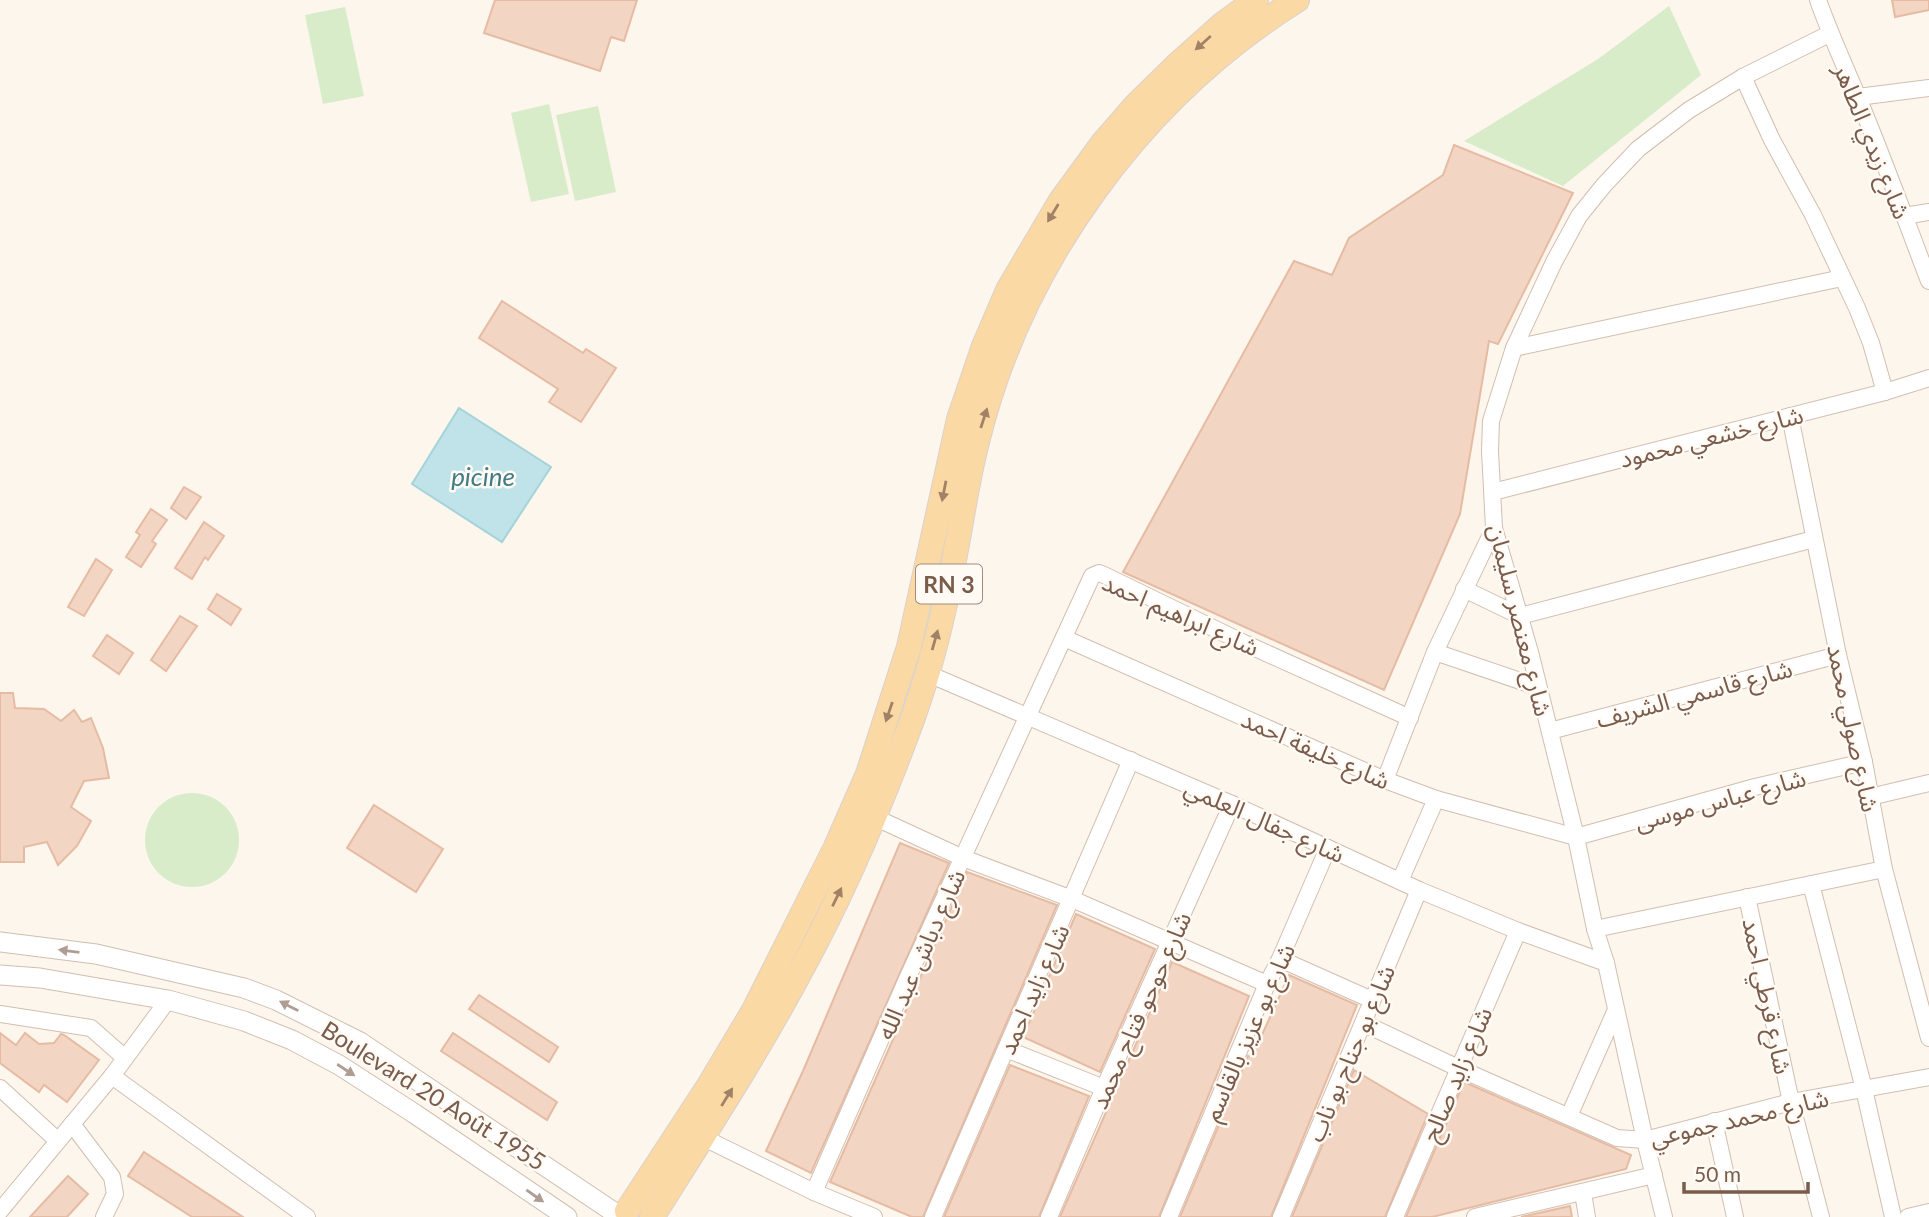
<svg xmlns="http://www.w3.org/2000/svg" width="1929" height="1217" font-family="Lato,'Noto Sans Arabic',sans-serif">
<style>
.green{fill:#d8ecc9}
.water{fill:#bfe3e8;stroke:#a5d3da;stroke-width:2}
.building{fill:#f3d5c3;stroke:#e6bba3;stroke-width:2}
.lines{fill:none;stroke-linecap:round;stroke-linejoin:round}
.minor-casing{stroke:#d1beb0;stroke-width:18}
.tertiary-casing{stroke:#d1beb0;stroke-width:21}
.primary-casing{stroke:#dad1cd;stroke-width:26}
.minor{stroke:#fff;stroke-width:16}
.tertiary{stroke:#fff;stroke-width:19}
.primary{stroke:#fbd9a5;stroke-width:24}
.oneway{fill:#a18267}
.oneway2{fill:#af9d94}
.labels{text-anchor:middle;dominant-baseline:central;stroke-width:5;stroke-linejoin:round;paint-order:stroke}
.shield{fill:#fffaf3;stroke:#a28b7f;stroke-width:2}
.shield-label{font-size:23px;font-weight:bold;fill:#7a5c4d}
.street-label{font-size:24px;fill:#7a5c4d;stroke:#fffaf3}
.water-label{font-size:26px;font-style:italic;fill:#437c86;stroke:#fffaf3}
</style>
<rect width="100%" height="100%" fill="#fdf6ec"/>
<g class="green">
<polygon points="1669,6 1701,75 1563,186 1464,141 1598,59"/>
<polygon points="345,7 364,96 323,104 305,15"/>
<polygon points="549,104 569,194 531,202 511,113"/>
<polygon points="598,106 616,192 575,201 556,115"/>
<circle cx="192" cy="840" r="47"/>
</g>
<polygon class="water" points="459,408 551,467 502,542 412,484"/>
<g class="building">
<polygon points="495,0 637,0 624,41 611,37 600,71 484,33"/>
<polygon points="1892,0 1929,0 1929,10 1895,17"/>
<polygon points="1454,145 1573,193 1498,344 1489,341 1460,514 1384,690 1123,572 1294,261 1332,275 1349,238 1443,175"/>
<polygon points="502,301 583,353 586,349 616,368 581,422 549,402 558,389 479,338"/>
<polygon points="184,487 201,497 186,519 171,508"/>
<polygon points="151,509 167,520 152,541 156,544 141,567 126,557 140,535 136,532"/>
<polygon points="204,522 224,536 208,560 205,557 192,579 175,568"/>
<polygon points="96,559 112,570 84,616 68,607"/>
<polygon points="217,594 241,609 231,625 208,609"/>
<polygon points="180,616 197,626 166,671 151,660"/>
<polygon points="107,635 133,653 119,674 93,656"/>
<polygon points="0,693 13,693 15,708 44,709 61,721 74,710 82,722 91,718 103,748 109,778 84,781 71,807 91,821 77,846 58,865 47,842 24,847 24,862 0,862"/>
<polygon points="374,805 443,849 416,892 347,848"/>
<polygon points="900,843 949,863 811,1173 766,1151 803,1071"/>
<polygon points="967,872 1057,905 923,1217 912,1217 830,1182"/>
<polygon points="1076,914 1155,949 1100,1072 1023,1037"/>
<polygon points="1172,962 1249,996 1159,1217 1060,1217"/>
<polygon points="1289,975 1357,1005 1271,1217 1180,1217 1248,1056 1252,1057"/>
<polygon points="479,995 558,1047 549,1062 469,1009"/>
<polygon points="0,1033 16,1045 25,1033 39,1044 54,1043 61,1034 64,1035 99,1060 67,1102 44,1085 39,1092 0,1063"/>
<polygon points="453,1033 557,1102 547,1120 441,1051"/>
<polygon points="1010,1065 1089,1096 1039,1217 944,1217"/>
<polygon points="1354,1070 1428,1114 1385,1217 1292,1217"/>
<polygon points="1464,1082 1631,1155 1626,1169 1432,1217 1406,1217"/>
<polygon points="144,1152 243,1217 192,1217 128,1176"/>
<polygon points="68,1176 88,1194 67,1217 30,1217"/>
<polygon points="1570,1206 1572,1217 1521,1217"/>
</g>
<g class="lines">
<defs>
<g id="minor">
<path d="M1818 0C1830 34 1845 66 1859 100 1884 160 1906 221 1929 281"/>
<polyline points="1743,77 1772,140 1813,215 1857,308 1871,343 1885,392"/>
<polyline points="1858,97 1929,88"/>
<polyline points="1904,216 1929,212"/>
<polyline points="1514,348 1842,278"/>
<polyline points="1790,416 1838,655 1864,762 1884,869 1929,1038"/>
<polyline points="1493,492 1885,392 1929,378"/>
<polyline points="1464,589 1520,616 1814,539"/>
<polyline points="1064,638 1385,780 1436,799 1576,837 1755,787 1864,762"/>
<polyline points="1435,652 1538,687"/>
<polyline points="926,673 1232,804 1419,890 1518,931 1606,963"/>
<polyline points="1550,731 1838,655"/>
<polyline points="1385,780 1435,652 1494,528"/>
<polyline points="1870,797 1929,783"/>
<polyline points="874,817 963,858 1072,899 1267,984"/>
<polyline points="1400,881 1436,799"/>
<polyline points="1811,884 1864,1089 1893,1217"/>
<polyline points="1747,897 1791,1102 1821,1217"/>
<polyline points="1595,929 1884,869"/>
<polyline points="1280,959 1372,1000"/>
<polyline points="0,1014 91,1028 125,1058"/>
<polyline points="1363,1023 1458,1068 1617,1138 1645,1140 1791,1102 1929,1077"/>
<polyline points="1006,1049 1104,1088"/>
<polyline points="112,1076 307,1217"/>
<polyline points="0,1088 58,1141"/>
<polyline points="1569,1116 1615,1012"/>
<polyline points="1714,1121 1735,1217"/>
<polyline points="72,1124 112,1177 115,1194 104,1217"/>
<polyline points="702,1137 814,1192 874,1217"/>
<polyline points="814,1192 907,979 1092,576 1099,573 1104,575 1244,643 1410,718"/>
<polyline points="1583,1193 1587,1217"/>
<polyline points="0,1211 112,1076 168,1000"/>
<polyline points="933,1217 1131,760"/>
<polyline points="1049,1217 1104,1088 1232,804"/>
<polyline points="1169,1217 1267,984 1280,959 1328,848"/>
<polyline points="1281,1217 1419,890"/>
<polyline points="1395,1217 1518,931"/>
<polyline points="1475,1217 1654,1175"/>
<polyline points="1664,1217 1645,1140 1606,963 1595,929 1576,837 1530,652 1494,528 1490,451 1491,421 1514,348 1554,262 1579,216 1604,185 1638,149 1689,110 1743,77 1829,34"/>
<polyline points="1908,1217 1929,1212"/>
</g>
<g id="tertiary">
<polyline points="0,942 96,954 244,988 276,1000 360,1042 615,1213"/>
<polyline points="0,975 40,978 168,1000 244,1021 292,1040 339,1065 415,1114 567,1217"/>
</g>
<g id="primary">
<polyline points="627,1211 710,1084 753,1012 835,849 868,774 909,647 959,419 984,346 1008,290 1060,202 1103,143 1136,105 1177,65 1223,24 1256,0"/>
<path d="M652 1217C705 1133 759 1050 805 963 846 887 881 804 911 723 930 671 944 614 954 560 962 520 967 480 977 442 1021 262 1141 98 1297 0"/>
</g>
</defs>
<use href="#minor" class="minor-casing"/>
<use href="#tertiary" class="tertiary-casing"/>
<use href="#primary" class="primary-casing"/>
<use href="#minor" class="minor"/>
<use href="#tertiary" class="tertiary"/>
<use href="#primary" class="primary"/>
</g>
<defs><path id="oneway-solid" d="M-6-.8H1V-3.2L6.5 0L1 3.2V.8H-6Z" transform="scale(1.75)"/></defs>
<g class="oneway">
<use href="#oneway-solid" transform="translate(1203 43) rotate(138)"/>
<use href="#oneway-solid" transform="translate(1053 213) rotate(121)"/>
<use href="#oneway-solid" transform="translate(984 418) rotate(-72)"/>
<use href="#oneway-solid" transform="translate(944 491) rotate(101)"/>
<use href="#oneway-solid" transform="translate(935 640) rotate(-74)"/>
<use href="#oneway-solid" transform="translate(889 712) rotate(109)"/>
<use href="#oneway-solid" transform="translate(837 897) rotate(-64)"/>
<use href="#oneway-solid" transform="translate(727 1097) rotate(-58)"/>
</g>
<g class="oneway2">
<use href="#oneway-solid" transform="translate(69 951) rotate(-173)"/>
<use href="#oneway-solid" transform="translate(289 1006) rotate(-153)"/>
<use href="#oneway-solid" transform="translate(346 1070) rotate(33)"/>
<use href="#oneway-solid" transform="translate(535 1196) rotate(35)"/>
</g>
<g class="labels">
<rect class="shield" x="916" y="564.5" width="66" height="39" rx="5"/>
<g class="shield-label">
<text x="949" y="584">RN 3</text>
</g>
<g class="street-label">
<text transform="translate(1873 141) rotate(68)">شارع زيدي الطاهر</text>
<text transform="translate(1711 436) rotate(-14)">شارع خشعي محمود</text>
<text transform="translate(1181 614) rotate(24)">شارع ابراهيم احمد</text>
<text transform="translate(1521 620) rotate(76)">شارع معنصر سليمان</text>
<text transform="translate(1694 693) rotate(-15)">شارع قاسمي الشريف</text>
<text transform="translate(1854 728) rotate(78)">شارع صولي محمد</text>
<text transform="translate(1316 749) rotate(24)">شارع خليفة احمد</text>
<text transform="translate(1720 799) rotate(-15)">شارع عباس موسى</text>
<text transform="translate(1265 820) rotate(24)">شارع جفال العلمي</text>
<text transform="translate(920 954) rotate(-66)">شارع دباش عبد الله</text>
<text transform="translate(1033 989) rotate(-66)">شارع زايد احمد</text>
<text transform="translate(1768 996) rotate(78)">شارع قرطي احمد</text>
<text transform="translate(1140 1010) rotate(-66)">شارع حوحو فتاح محمد</text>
<text transform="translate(1248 1032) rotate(-66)">شارع بو عزيز بالقاسم</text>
<text transform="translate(1350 1053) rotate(-67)">شارع بو جناح بو ناب</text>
<text transform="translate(1456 1074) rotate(-67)">شارع زايد صالح</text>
<text transform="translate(434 1095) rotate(32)">Boulevard 20 Août 1955</text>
<text transform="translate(1739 1117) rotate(-13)">شارع محمد جموعي</text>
</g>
<g class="water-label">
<text x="483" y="476">picine</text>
</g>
</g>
<path d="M1684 1182v10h124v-10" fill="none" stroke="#7a5c4d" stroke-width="3.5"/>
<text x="1694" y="1182" font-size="21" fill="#7a5c4d" stroke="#fffaf3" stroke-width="5" paint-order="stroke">50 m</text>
</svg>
